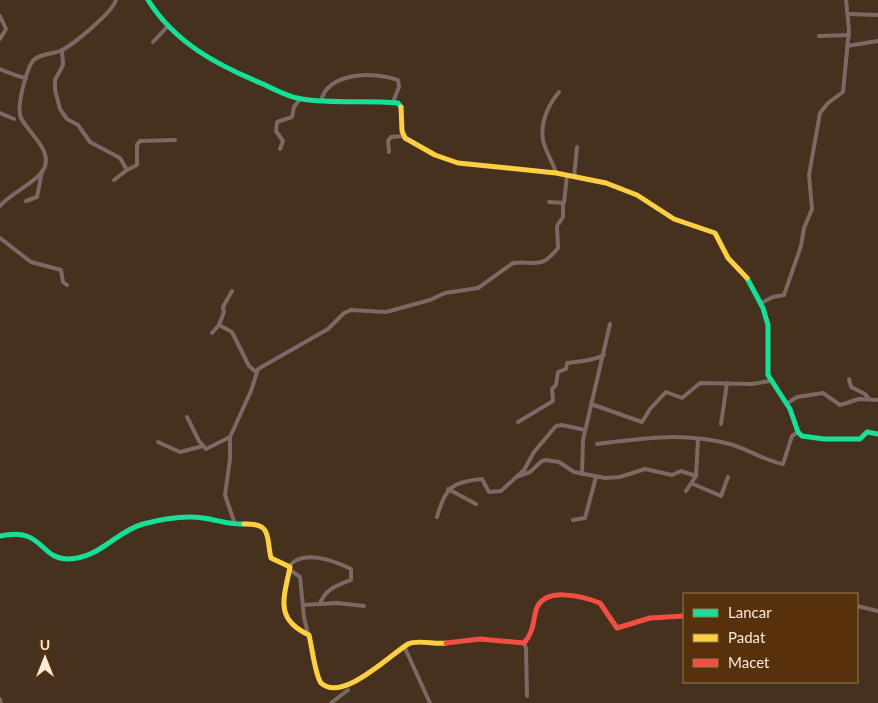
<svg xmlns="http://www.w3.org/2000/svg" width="878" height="703" font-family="Lato,sans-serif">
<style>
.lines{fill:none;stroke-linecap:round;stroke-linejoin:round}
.street{stroke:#7c6864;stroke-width:4}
.fast{stroke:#16e098;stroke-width:5}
.slow{stroke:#ffcf43;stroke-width:5}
.jam{stroke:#f24e42;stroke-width:5}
</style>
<rect width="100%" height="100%" fill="#45311d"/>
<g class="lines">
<g class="street">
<polyline points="848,14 878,15"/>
<polyline points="0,16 6,29 0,39"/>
<polyline points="819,36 849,35"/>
<polyline points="153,42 167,27"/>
<polyline points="847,46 878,41"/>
<polyline points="62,50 63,65 55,80 55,90 60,109 67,119 78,125 90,142 120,158 127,170 137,165 137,145 140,141 175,140"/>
<path d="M0 69C9 73 16 76 26 78"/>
<path d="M321 101C328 72 374 71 398 80L399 87 393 102"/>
<polyline points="0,113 14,119"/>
<polyline points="280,149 283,141 276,131 277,122 292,117 294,107 300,99"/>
<polyline points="389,152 388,141 391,137 403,136"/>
<path d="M556 173C553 162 545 151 543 140 540 123 548 105 559 92"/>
<polyline points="574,177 577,147"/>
<polyline points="114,180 127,170"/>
<polyline points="26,201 37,197 42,171"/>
<polyline points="549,202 564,203 567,175"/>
<path d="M0 206C11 193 33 184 42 172 56 152 29 134 21 118 16 107 26 72 32 62 37 54 52 54 60 51 73 45 112 13 116 0"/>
<polyline points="0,238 31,262 61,270 63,282 67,285"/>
<polyline points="232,291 223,307 224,312 219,325 232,332 249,366 256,372"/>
<polyline points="761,303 773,297 784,295 801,246 804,228 812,209 809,175 820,113 828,103 843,92 849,30 846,0"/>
<polyline points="212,333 219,325"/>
<polyline points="849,379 851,387 865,394 869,399"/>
<polyline points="591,404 642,422 650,409 666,392 682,398 700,383 752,384 770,381"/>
<polyline points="786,404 797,397 823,393 840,405 859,399 878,400"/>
<polyline points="187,417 199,441 206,449 230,437"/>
<path d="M518 422 553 401 552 389 556 385 558 372 566 369 567 363C578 362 595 360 604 355"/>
<polyline points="721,424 727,383"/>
<polyline points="158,442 180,452 203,446"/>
<path d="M597 444C644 438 682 432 730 444 748 449 765 461 783 464L792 436 798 432"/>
<polyline points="582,474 583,440 610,324"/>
<polyline points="519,476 530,472 542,461 546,460 559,462 574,472 605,478 620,477 645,469 672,475 681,471 696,476"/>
<polyline points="693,484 721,496 728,477"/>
<polyline points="448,489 476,504"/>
<polyline points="686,491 696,476 698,440"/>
<path d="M437 517C445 488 451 482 482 479L489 492 501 491 524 470 534 452 556 426 562 425 585 430"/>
<polyline points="573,520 585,518 596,477"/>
<path d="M235 524 225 495 230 459V437L251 391 258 369 328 329 344 313 351 310 386 312 430 300 445 293 478 288 513 263C535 260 540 271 558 248L557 226 563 217V204"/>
<path d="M289 566C304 549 335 561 351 569V580C338 585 325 589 320 604"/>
<polyline points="290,570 300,577 304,617 308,634"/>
<polyline points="303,605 337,603 364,606"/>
<polyline points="857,606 878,611"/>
<polyline points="524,643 526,648 527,696"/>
<polyline points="404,646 430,703"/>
<polyline points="0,699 1,703"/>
<polyline points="331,703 348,690"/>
</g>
<g class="fast">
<path d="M148 0C175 43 217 65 263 84 276 90 288 97 302 99 334 104 366 100 398 103L401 107"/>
<polyline points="747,278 763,308 768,325 768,375 790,409 798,432 802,436 824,439 860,439 867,432 878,434"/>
<path d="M0 536C43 526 39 559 68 559 99 559 115 532 143 524 162 519 183 515 203 518 218 520 229 525 244 524"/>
</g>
<g class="slow">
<polyline points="401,107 402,131 405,138 435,155 458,163 556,173 606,183 637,195 674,219 715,233 728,258 747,278"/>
<path d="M244 524C273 523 266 538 271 558L290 567C284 598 274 619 309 635 312 647 315 675 321 683 342 703 390 655 408 644 417 639 436 645 446 643"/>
</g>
<path class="jam" d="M446 643 480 639 524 643C533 633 533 623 536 610 544 586 582 596 600 603L617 628 650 618 684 616"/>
</g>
<rect x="683" y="593" width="175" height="90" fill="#56310c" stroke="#997b5f"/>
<rect x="693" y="609" width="25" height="8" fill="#16e098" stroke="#997b5f"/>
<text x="728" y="618" font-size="15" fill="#fdeadb">Lancar</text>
<rect x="693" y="634" width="25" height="8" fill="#ffcf43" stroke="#997b5f"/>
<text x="728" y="643" font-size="15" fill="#fdeadb">Padat</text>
<rect x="693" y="659" width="25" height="8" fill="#f24e42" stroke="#997b5f"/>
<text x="728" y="668" font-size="15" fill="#fdeadb">Macet</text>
<g transform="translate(45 658)" stroke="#56310c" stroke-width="4" paint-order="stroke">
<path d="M0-4L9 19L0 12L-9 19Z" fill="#fdeadb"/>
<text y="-8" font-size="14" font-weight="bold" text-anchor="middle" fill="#fdeadb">U</text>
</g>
</svg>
